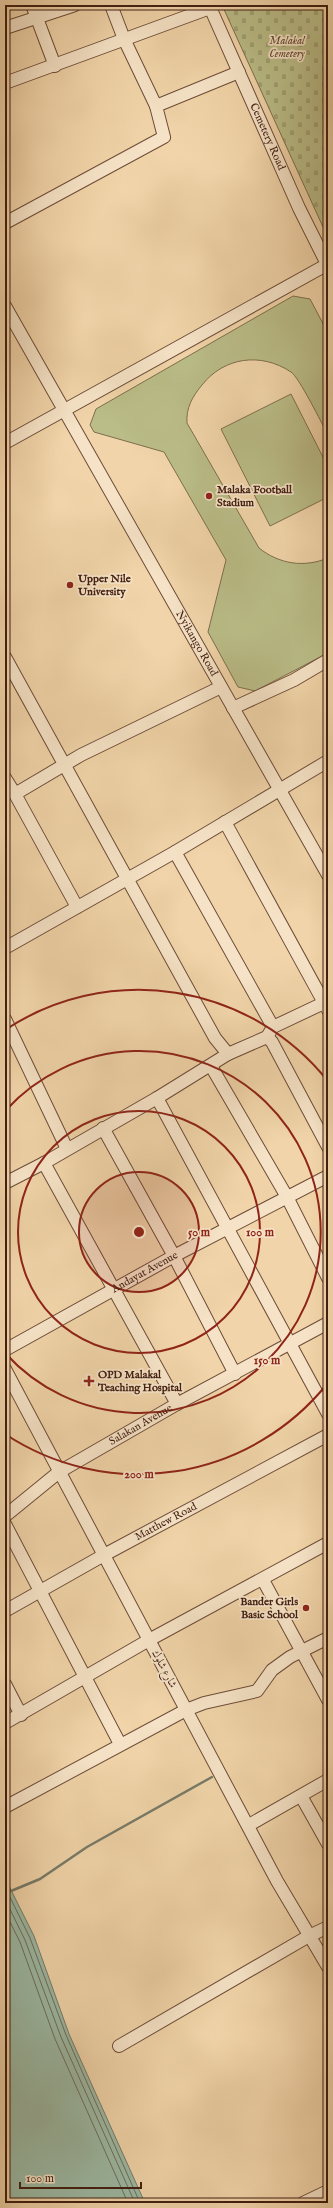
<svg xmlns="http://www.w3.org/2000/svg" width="333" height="2208" font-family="'IM FELL English',Amiri,serif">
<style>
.green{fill:#babd88;stroke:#7e6e4c}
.cemetery{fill:url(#cemetery-stones);stroke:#7e6e4c}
.water{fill:#9bb9a4;stroke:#777b69}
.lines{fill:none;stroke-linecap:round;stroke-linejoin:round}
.shore{stroke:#6e6c5a;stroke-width:1}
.stream{stroke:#777b69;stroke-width:2.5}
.minor-casing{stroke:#6d4c37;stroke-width:14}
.minor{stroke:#f6e3c7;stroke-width:12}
.ring{fill:none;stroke:#8f2418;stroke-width:2}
.poi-dot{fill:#8f2418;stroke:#f6e3c7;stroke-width:1.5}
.labels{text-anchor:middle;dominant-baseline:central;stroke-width:3.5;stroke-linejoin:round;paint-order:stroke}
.park-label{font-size:11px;font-style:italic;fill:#5f462f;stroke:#f6e3c7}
.street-label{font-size:11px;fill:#411e11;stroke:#f6e3c7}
.poi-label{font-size:11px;font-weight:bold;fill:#411e11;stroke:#f6e3c7;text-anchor:start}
.centre{fill:#8f2418;stroke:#f6e3c7;stroke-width:2}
.ring-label{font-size:12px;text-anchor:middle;font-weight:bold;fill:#8f2418;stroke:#f6e3c7;stroke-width:3.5;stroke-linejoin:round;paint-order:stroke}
</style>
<defs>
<pattern id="cemetery-stones" width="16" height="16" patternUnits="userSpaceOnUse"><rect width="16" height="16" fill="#babd88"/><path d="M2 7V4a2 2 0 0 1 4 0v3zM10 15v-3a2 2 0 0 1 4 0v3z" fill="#a1a274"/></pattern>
</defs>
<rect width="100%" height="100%" fill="#f1d4a9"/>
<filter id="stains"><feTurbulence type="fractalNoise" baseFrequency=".005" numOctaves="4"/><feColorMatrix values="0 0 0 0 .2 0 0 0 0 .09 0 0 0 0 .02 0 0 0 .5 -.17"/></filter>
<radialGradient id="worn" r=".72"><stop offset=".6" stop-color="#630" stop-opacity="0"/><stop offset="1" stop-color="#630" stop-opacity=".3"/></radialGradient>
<g class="green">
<path d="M293 296 310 299 328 333V435C322 424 299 377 291 372 261 352 224 357 202 385 192 397 186 408 187 423L259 548C279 564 304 568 328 558V653L255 691 238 687 208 632 226 560 164 452 94 432 90 425 96 409Z"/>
<polygon points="291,394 328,467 328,497 270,526 221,429"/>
</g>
<polygon class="cemetery" points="222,5 328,5 328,238"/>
<polygon class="water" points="5,1878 34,1936 69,2034 145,2203 5,2203"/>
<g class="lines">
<g class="shore">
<polyline points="5,1887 30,1938 66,2035 140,2203"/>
<polyline points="5,1899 25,1940 61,2037 135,2203"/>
<polyline points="5,1912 20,1942 55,2039 128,2203"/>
</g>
<polyline class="stream" points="11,1891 40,1879 87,1847 212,1777"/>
<defs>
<g id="minor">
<polyline points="32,5 55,66"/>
<polyline points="111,5 124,39 156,106"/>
<path id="s1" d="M209 5 299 208 328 266"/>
<polyline points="5,28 75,5"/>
<polyline points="5,83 210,8"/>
<polyline points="5,223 164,137 156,106 239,72"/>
<path id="s2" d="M5 306 328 875"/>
<polyline points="5,443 328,264"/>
<polyline points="5,657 215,1038 228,1054"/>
<polyline points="233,708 294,680 328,660"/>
<polyline points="5,778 15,794 81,755 221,687"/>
<polyline points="15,794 77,907"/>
<polyline points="225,822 328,1010"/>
<polyline points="175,852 273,1027"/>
<polyline points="5,948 175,852 328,761"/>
<polyline points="5,1019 67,1149"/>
<polyline points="267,1037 272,1042 328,1147"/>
<polyline points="211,1066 287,1197 328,1278"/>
<polyline points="157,1098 328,1414"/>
<polyline points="103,1128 174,1256 235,1374"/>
<polyline points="44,1163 177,1404"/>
<polyline points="5,1183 44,1163 157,1098 228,1054 267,1037 273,1027 328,1001"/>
<path id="s3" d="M5 1350 174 1256 328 1176"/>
<polyline points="5,1369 277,1881 328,1967"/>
<path id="s4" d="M5 1516 59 1472 177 1404 328 1323"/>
<polyline points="5,1524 120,1744"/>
<polyline points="263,1580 328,1700"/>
<path id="s5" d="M5 1611 104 1555 328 1435"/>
<polyline points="5,1684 21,1715"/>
<polyline points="5,1723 149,1640 328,1543"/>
<polyline points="301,1796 328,1844"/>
<polyline points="5,1807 186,1710 204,1703 257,1691 272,1670 290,1657 328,1638"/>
<polyline points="249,1825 328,1780"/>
<polyline points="119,2046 309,1936 328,1927"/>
<polyline points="303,2203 328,2191"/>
</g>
</defs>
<use href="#minor" class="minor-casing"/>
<use href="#minor" class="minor"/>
</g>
<circle cx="139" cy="1232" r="60" fill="#8f2418" fill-opacity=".12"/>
<g class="ring">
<circle cx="139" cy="1232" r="60"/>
<circle cx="139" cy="1232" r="121"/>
<path d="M6 1110A181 181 0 1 1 6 1354"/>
<path d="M327 1384A242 242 0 0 1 5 1434M5 1030A242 242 0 0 1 327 1080"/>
</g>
<g class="poi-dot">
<circle cx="209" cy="496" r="4"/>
<circle cx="70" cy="585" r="4"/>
<path d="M87 1375h4v4h4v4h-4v4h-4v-4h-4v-4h4z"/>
<circle cx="306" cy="1608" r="4"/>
</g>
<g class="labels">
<g class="park-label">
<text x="287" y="41">Malakal<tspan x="287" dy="13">Cemetery</tspan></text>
</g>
<g class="street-label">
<text stroke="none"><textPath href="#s1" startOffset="144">Cemetery Road</textPath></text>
<text stroke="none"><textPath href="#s2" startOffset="388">Nyikango Road</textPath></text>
<text stroke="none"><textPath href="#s3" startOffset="160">Andayat Avenue</textPath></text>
<text stroke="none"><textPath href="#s4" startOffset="164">Salakan Avenue</textPath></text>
<text stroke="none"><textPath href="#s5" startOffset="184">Matthew Road</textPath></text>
<text transform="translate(164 1669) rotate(62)">شارع شلوك</text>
</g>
<g class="poi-label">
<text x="217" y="490">Malaka Football<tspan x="217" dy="13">Stadium</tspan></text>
<text x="78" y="579">Upper Nile<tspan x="78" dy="13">University</tspan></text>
<text x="98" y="1375">OPD Malakal<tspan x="98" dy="13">Teaching Hospital</tspan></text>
<text x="298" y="1602" text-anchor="end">Bander Girls<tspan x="298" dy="13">Basic School</tspan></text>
</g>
</g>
<circle cx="139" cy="1232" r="6" class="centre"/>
<g class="ring-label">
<text x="199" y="1236">50 m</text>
<text x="260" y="1236">100 m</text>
<text x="267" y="1364">150 m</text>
<text x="139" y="1478">200 m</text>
</g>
<rect width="333" height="2208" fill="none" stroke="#f1d4a9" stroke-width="20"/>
<rect x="6" y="6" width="321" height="2196" fill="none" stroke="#411e11" stroke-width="2"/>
<rect x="10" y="10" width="313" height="2188" fill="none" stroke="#411e11"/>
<path d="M20 2182v6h121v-6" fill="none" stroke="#411e11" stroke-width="2"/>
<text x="26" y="2182" font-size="12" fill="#411e11" stroke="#f6e3c7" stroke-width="3" paint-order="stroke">100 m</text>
<rect width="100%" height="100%" filter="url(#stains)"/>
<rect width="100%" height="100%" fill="url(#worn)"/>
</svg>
